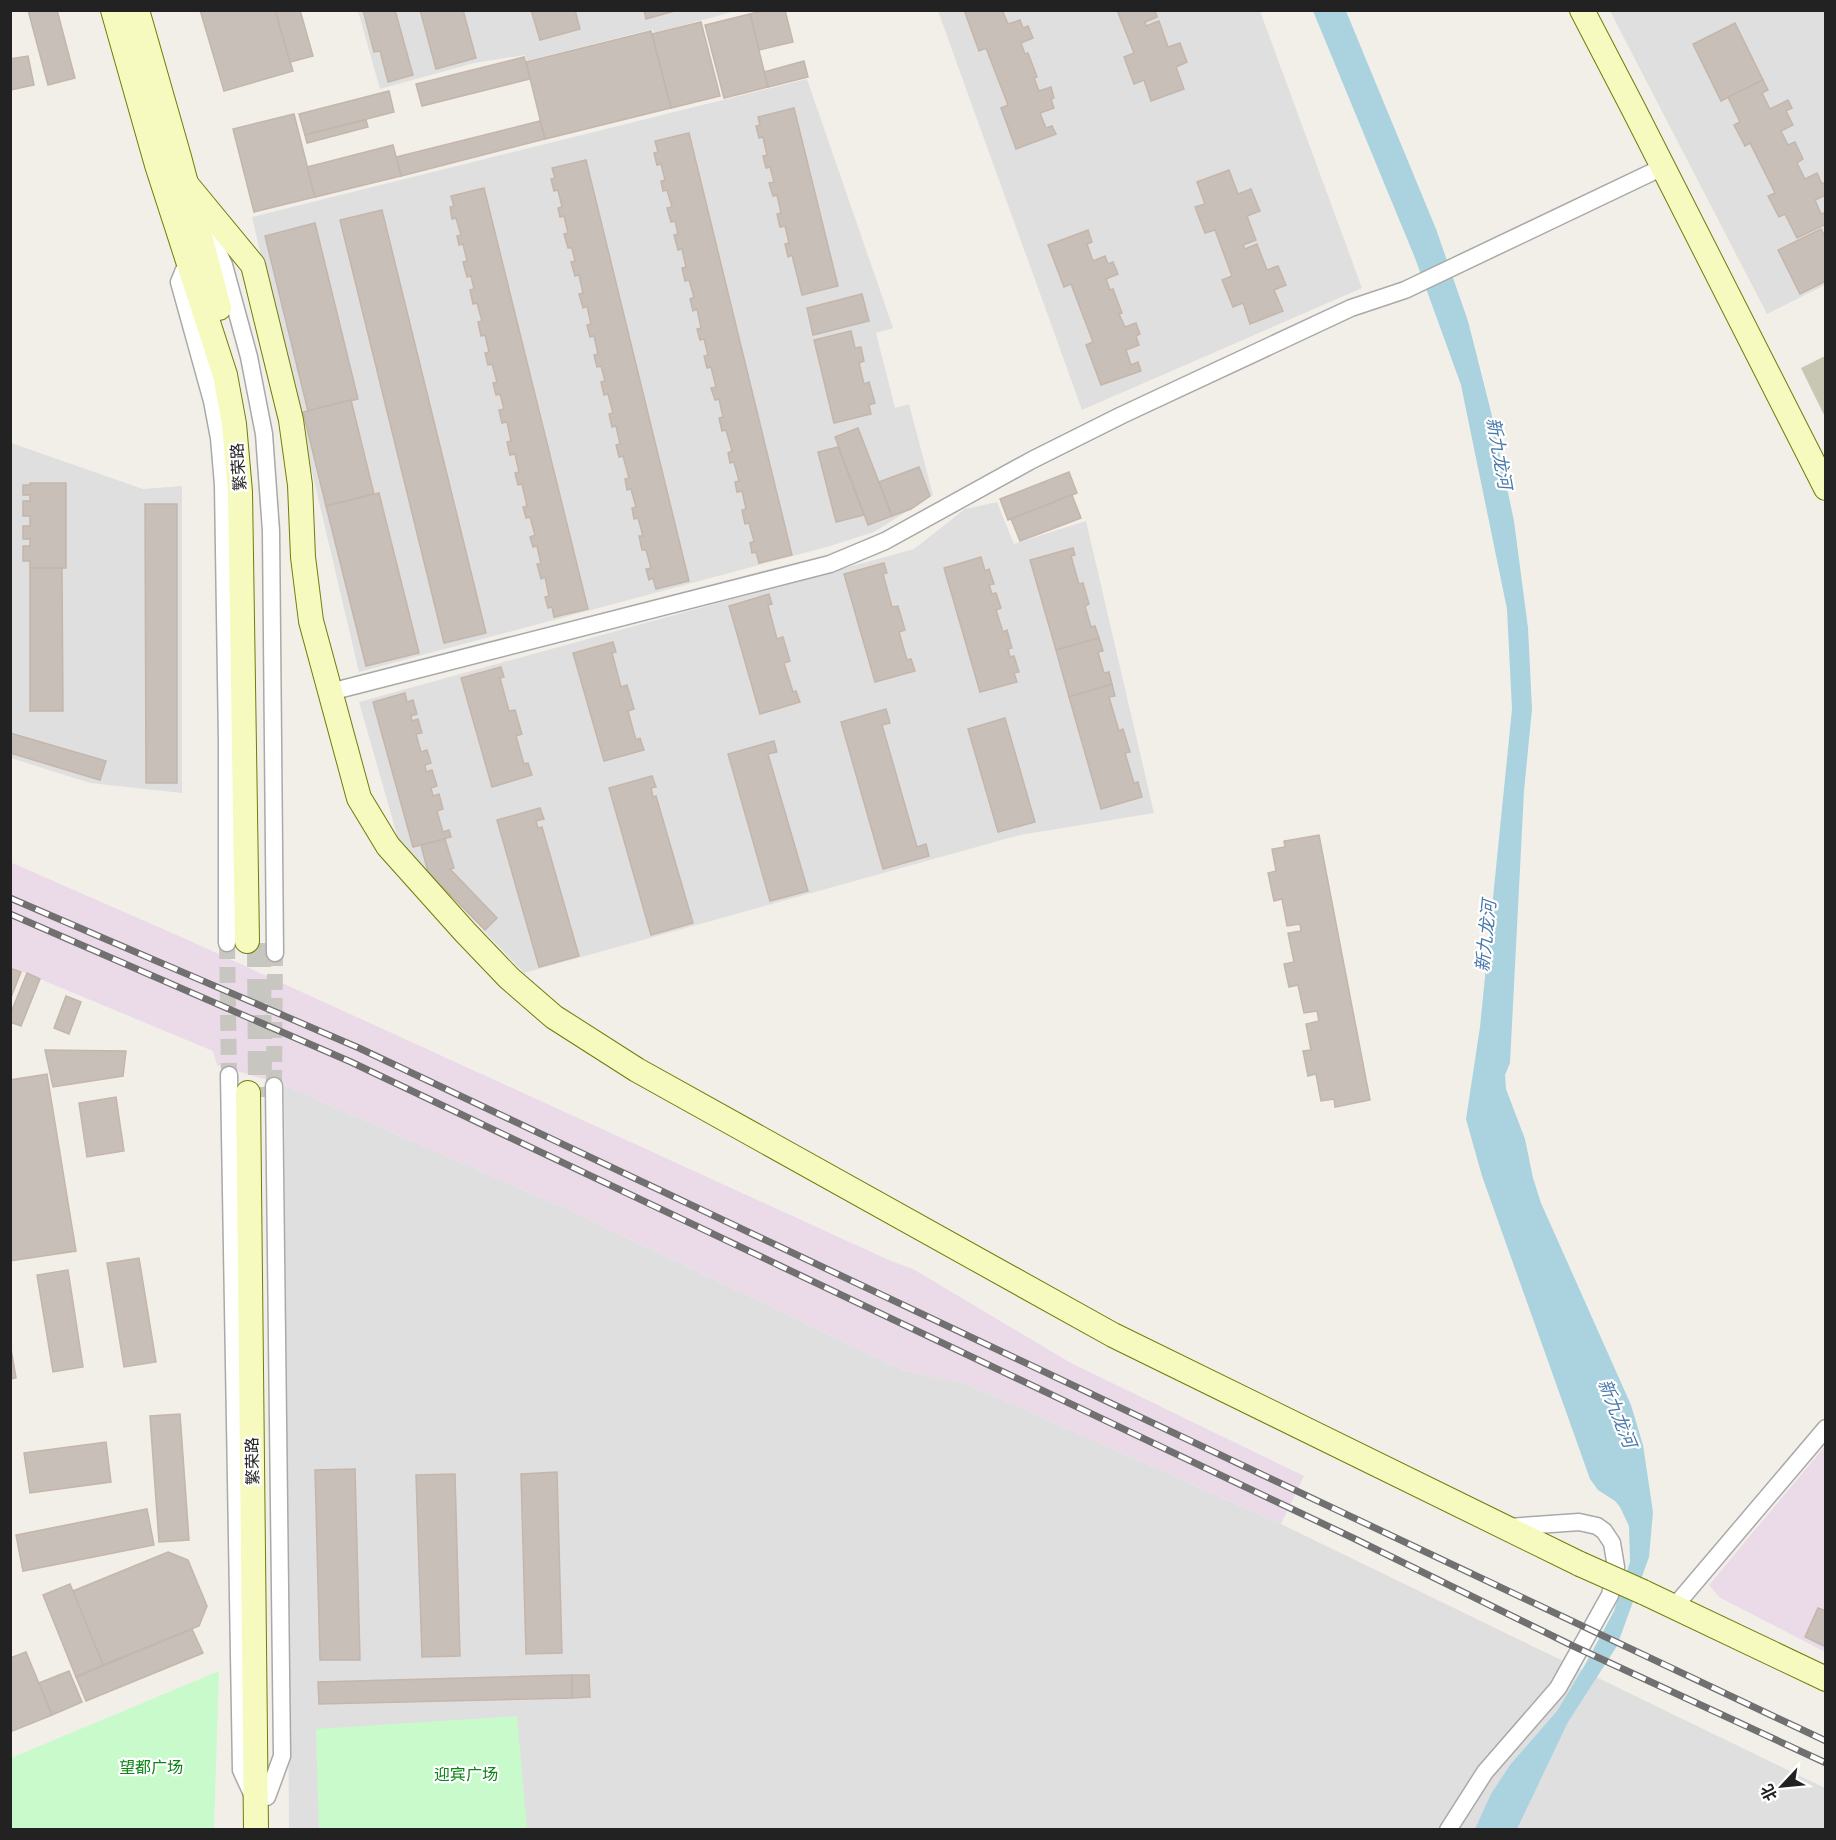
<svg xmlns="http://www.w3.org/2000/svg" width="1836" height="1840" font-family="'Noto Sans','Noto Sans SC',sans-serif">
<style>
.residential{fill:#e0dfdf}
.industrial{fill:#ebdbe8}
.construction{fill:#c7c7b4}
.park{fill:#c8facc}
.water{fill:#aad3df}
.building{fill:#c7bfb8;stroke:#c4b6ab;stroke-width:1.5}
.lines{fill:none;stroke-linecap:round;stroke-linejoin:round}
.street-tunnel{stroke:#c8c6c1;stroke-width:16;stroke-dasharray:16 8;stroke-linecap:butt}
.secondary-tunnel{stroke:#c8c6c1;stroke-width:24;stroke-dasharray:24 12;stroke-linecap:butt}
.street-casing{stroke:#a9a9a9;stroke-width:19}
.secondary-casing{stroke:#707d05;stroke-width:26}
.street{stroke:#fff;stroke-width:16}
.secondary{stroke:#f7fabf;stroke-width:24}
.rail-casing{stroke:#707070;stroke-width:7}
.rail{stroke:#fff;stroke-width:4.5;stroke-dasharray:14;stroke-linecap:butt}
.secondary-bridge-casing{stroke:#707d05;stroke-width:26;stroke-linecap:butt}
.secondary-bridge{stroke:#f7fabf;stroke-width:24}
.labels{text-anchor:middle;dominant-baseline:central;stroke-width:4.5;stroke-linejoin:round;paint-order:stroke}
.street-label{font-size:16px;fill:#222;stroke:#fff}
.park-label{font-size:16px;fill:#0c8416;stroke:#fff}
.water-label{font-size:18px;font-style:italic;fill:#4a7aab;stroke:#fff}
</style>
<rect width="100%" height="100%" fill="#f2efe9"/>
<g class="residential">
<polygon points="358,11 736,11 654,33 653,29 526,61 525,55 474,63 380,89"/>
<polygon points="938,11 1260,11 1362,288 1082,410"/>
<polygon points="1610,11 1825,11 1825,285 1767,314"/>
<polygon points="807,79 893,328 876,333 895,408 909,404 933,495 874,532 830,546 359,672 252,217"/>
<polygon points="11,443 143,489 182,486 182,793 90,783 11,758"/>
<polygon points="997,502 1014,544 1086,521 1154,813 1020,835 524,973 399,842 359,702 914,549 965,509"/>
<polygon points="284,1085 567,1209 903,1370 967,1384 1281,1524 1825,1788 1825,1829 289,1829"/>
</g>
<g class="industrial">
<polygon points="10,862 188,940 891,1261 913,1269 1071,1363 1304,1476 1281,1524 967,1384 903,1370 567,1209 284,1085 217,1065 213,1051 11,967"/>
<polygon points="1825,1446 1825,1652 1719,1597 1709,1585"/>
</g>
<polygon class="construction" points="1825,356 1825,417 1801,368"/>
<g class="park">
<polygon points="219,1671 214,1829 11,1829 11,1758"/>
<polygon points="517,1716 527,1829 319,1829 316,1729"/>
</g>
<polygon class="water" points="1313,11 1346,11 1436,229 1468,321 1491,412 1514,521 1528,628 1532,709 1524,791 1510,1063 1505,1075 1506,1089 1525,1139 1533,1178 1541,1203 1631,1405 1643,1445 1653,1512 1649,1557 1617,1646 1568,1722 1517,1829 1475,1829 1491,1794 1510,1765 1557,1711 1586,1663 1614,1611 1630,1562 1629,1526 1620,1507 1615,1501 1598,1490 1590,1479 1482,1176 1466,1119 1480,1027 1512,709 1507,609 1461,385 1415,258"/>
<g class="building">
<polygon points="28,10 57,10 75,78 48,85"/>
<polygon points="200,10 275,10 293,71 224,91"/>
<polygon points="275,10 300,10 313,56 290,62"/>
<polygon points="363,10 395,10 413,75 388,82 380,51 374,52"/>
<polygon points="420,10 463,10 476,58 436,69"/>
<polygon points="531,10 575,10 580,29 540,40"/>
<polygon points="644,10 678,10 646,19"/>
<polygon points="765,10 785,10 793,42 759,50 750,14"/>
<polygon points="964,10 1002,10 1008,24 1020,20 1023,28 1028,26 1033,38 1021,43 1025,54 1028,53 1037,77 1034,78 1039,91 1051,87 1054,98 1051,99 1054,108 1040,113 1046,128 1052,126 1056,134 1016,149 1001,108 1008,105 986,48 979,51"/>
<polygon points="1117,10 1155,10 1157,17 1145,22 1146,26 1159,21 1168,47 1180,43 1187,62 1176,67 1184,89 1151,101 1144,80 1134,84 1124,57 1134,53"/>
<polygon points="750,14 768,87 724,98 705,25"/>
<polygon points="701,22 720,96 671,108 652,34"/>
<polygon points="1735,23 1763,80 1721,101 1693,44"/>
<polygon points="651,31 671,108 545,139 526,62"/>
<polygon points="28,56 34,85 10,90 10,59"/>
<polygon points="524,57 530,79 422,106 416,84"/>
<polygon points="804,61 808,77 768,87 764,72"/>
<polygon points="1763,80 1768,90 1762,93 1770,109 1788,100 1792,108 1786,111 1793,125 1781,131 1788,145 1795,142 1803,159 1797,163 1805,179 1817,173 1822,184 1826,182 1826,195 1815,200 1821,214 1826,212 1826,224 1797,238 1785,214 1779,217 1768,196 1775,193 1750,143 1745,146 1734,125 1740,122 1728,97"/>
<polygon points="389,91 394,112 305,135 299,114"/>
<polygon points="794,108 838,286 802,295 792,255 788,257 785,244 789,243 785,226 780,227 777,214 781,213 777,195 773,196 769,183 774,182 770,167 766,168 763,156 767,155 763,137 759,138 756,126 760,125 758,117"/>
<polygon points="294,114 315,197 254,212 233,129"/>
<polygon points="366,120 368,127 307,143 305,135"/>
<polygon points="540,121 545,139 401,176 396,157"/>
<polygon points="689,133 792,555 759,563 756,552 752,553 750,543 754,541 749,523 745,524 742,510 746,509 742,491 737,492 735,482 739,481 734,462 730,463 728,453 732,451 726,430 722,431 719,418 723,417 719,399 715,400 711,388 716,387 711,367 707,368 704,356 708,355 704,339 700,340 697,329 701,328 697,309 693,311 690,299 694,297 689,280 685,281 682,268 686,267 682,249 678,250 674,235 678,234 675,221 671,222 667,208 672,207 667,190 663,191 661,181 665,180 661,164 657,165 654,153 658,152 655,141"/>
<polygon points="393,145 401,176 315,197 307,167"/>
<polygon points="586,160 689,581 656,589 653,578 649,580 646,569 651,568 646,550 642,550 639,536 643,536 638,518 634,519 632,508 636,507 631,489 627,490 625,479 629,478 623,456 619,457 616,445 620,444 616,426 612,427 609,414 613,413 608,394 604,395 601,382 605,381 601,366 597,367 594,355 598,354 594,336 590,337 587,325 591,324 587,306 583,308 579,294 583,293 579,275 575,276 571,262 575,261 572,248 568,248 564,234 568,233 564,216 560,217 558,208 562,207 558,190 554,191 551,179 555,178 552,168"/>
<polygon points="1229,170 1238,194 1251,189 1260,211 1247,216 1256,240 1243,245 1245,249 1257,244 1267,270 1278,266 1286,285 1274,290 1283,311 1250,324 1243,303 1233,307 1222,280 1232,276 1215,230 1205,233 1195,207 1205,204 1197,182"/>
<polygon points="484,188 588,609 554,617 552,607 548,608 545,597 549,596 545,577 541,579 537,564 541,564 537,546 533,547 530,537 535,535 530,517 526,518 523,507 527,506 522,484 518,485 515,473 519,472 515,454 510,455 507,442 511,441 507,422 502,423 499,410 504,409 500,394 496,395 493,383 497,382 492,364 488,365 485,353 489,352 485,335 481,336 478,322 482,321 477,303 473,304 470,290 474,289 471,276 467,277 463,262 467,261 463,244 459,245 457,236 461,235 456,218 452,219 450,207 454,206 451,196"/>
<polygon points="382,210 486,633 444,643 340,220"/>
<polygon points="315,223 358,399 308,411 265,236"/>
<polygon points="1821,229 1826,238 1826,281 1800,294 1778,250"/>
<polygon points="1088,230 1092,242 1087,244 1093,261 1105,256 1108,264 1113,262 1118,274 1106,279 1110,290 1113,289 1122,313 1119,314 1125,327 1136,323 1140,334 1136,336 1139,345 1126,350 1131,365 1138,362 1141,371 1101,385 1086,345 1093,342 1071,284 1064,287 1048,245"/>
<polygon points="862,294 869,321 813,335 807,308"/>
<polygon points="851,331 855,348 861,347 864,361 859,363 864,384 869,382 875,403 869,405 871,414 834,423 814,340"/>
<polygon points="351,400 374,494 326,506 303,412"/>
<polygon points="858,428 892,516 868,525 835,437"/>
<polygon points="838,447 864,515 836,522 818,452"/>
<polygon points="919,467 930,496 911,509 892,516 879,482"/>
<polygon points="1069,472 1077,493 1008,520 1000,499"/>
<polygon points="30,483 66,483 66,568 30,568 30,561 23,561 23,546 30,546 30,539 23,539 23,526 30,526 30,516 23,516 23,501 30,501 30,495 23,495 23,485 30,485"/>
<polygon points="379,493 419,653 366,666 326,506"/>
<polygon points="1072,495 1081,518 1020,541 1011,519"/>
<polygon points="145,504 177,504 177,783 146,783"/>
<polygon points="1073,548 1075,555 1071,556 1079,584 1083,583 1089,604 1085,606 1091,627 1095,626 1099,638 1056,650 1030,560"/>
<polygon points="981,557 985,571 989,569 994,584 989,585 992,594 996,593 1001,608 996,610 1003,632 1007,630 1012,648 1008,649 1010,657 1014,656 1019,672 1014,673 1017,682 980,692 944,568"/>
<polygon points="884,563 887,573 883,574 892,607 898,606 905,630 899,632 907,660 911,659 915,671 875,682 844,574"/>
<polygon points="30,568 62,568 63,711 30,711"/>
<polygon points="769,594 772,604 768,605 777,639 783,637 790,661 784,663 793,692 796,691 800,702 760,714 729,606"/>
<polygon points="1099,638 1103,651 1098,652 1104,673 1109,672 1112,684 1069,697 1056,650"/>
<polygon points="613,642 616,652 612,653 621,687 627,685 634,709 628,711 636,740 640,738 644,750 604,761 573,653"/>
<polygon points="501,667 504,677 500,678 509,711 515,710 522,734 516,736 524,764 528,763 532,775 492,787 461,678"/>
<polygon points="1112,684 1115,696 1109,697 1119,731 1123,729 1130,752 1125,753 1134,783 1138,782 1142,797 1101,809 1069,697"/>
<polygon points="405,693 407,702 413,700 417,714 411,716 412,721 418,719 422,733 416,734 421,752 427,750 431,763 425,765 426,772 432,770 437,786 431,788 433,796 439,794 443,809 437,811 443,832 449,830 451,837 413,847 373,702"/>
<polygon points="886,709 890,723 882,725 917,847 926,844 929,856 883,869 841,722"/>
<polygon points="1005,718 1035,822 998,832 968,729"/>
<polygon points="10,733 106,761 100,780 10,753"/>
<polygon points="774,741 777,752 768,754 808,891 770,901 728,754"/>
<polygon points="652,776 656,787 651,788 653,797 656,796 693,923 651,935 609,788"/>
<polygon points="540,808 544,819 536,821 538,828 542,827 579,956 539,967 497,820"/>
<polygon points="1319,835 1370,1100 1335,1107 1334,1099 1321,1101 1316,1074 1308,1076 1303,1051 1311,1050 1306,1024 1319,1021 1317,1011 1304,1013 1298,985 1289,987 1284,964 1294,962 1288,933 1301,931 1300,924 1287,926 1282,899 1274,901 1268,873 1276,871 1272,849 1285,847 1284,841"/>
<polygon points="445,839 454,868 450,869 497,918 485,930 428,872 421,845"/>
<polygon points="10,968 21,972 10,1000"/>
<polygon points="27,973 40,979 21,1026 10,1022 10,1015"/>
<polygon points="66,996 81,1002 69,1034 54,1028"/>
<polygon points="45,1050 126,1051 123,1076 53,1087"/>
<polygon points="47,1074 76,1251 10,1261 10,1080"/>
<polygon points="116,1097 124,1151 87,1157 79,1103"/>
<polygon points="139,1258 156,1362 124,1367 107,1263"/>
<polygon points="68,1270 83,1367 53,1372 37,1275"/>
<polygon points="10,1343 16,1378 10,1379"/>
<polygon points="180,1414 189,1540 159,1542 150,1416"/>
<polygon points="106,1442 111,1482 30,1493 24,1453"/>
<polygon points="355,1469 360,1660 320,1660 315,1470"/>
<polygon points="557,1472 562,1653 526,1654 521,1474"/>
<polygon points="455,1474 460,1656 422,1657 416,1475"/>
<polygon points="147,1509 154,1545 23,1571 16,1535"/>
<polygon points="168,1552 188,1560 207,1606 199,1626 103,1665 73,1591"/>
<polygon points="70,1584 103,1665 76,1677 43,1595"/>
<polygon points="1818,1608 1826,1611 1826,1647 1805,1637"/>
<polygon points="192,1629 203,1653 86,1701 76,1677"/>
<polygon points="26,1652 52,1715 10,1732 10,1658"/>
<polygon points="69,1671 82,1702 52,1715 39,1683"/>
<polygon points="572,1675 589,1675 590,1697 572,1698"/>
<polygon points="572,1675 572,1698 319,1704 318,1682"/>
</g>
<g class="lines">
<g class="street-tunnel">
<polyline points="227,943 229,1075"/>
<polyline points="274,1086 275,953"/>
</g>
<polyline class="secondary-tunnel" points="259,943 260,1097"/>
<defs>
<g id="street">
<polyline points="206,225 224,265 249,357 264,434 271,531 275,953"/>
<polyline points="188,260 179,282 212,401 219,438 223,485 227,742 227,943"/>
<polyline points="330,692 830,564 885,541 1032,460 1122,415 1351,308 1405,290 1663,167"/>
<polyline points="229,1075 241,1770 252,1794"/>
<polyline points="1674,1607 1826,1428"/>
<polyline points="267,1797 282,1756 274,1086"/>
<polyline points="1448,1830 1485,1772 1558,1688 1610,1595 1616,1567 1612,1543 1604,1531 1597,1526 1579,1522 1508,1527"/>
</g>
<g id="secondary">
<polyline points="113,10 157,165 225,375 234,424 240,492 247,941"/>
<polyline points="137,10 179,157 219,308"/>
<polyline points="1582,10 1633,108 1826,488"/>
<polyline points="187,185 253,265 291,420 300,485 303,557 311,621 359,798 388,846 465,932 509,978 554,1017 637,1070 1113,1335 1580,1564"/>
<polyline points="248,1093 256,1830"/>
<polyline points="1643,1592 1826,1679"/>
</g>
</defs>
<use href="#street" class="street-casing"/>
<use href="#secondary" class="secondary-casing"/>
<use href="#street" class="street"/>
<use href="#secondary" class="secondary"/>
<defs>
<g id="rail">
<polyline points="10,898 359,1048 1826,1741"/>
<polyline points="10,914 351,1062 1353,1538 1571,1645 1826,1763"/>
</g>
</defs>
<use href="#rail" class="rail-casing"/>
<use href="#rail" class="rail"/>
<defs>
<polyline id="secondary-bridge" points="1580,1564 1643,1592"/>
</defs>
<use href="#secondary-bridge" class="secondary-bridge-casing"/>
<use href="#secondary-bridge" class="secondary-bridge"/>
</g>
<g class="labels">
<g class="street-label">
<text transform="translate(238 467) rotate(-94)">繁荣路</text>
<text transform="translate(252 1461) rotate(-91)">繁荣路</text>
</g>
<g class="park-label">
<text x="151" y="1767">望都广场</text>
<text x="466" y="1774">迎宾广场</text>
</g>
<g class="water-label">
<text transform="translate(1500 453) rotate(80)">新九龙河</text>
<text transform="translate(1485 936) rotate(-84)">新九龙河</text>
<text transform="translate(1618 1413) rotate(68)">新九龙河</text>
</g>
</g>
<rect width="1836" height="1840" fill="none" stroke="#222222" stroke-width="24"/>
<g transform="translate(1782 1786) rotate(244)" stroke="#ffffff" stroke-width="4.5" paint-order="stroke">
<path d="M0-4.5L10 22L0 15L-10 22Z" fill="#222222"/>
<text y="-9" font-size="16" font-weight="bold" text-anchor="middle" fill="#222222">北</text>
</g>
</svg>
